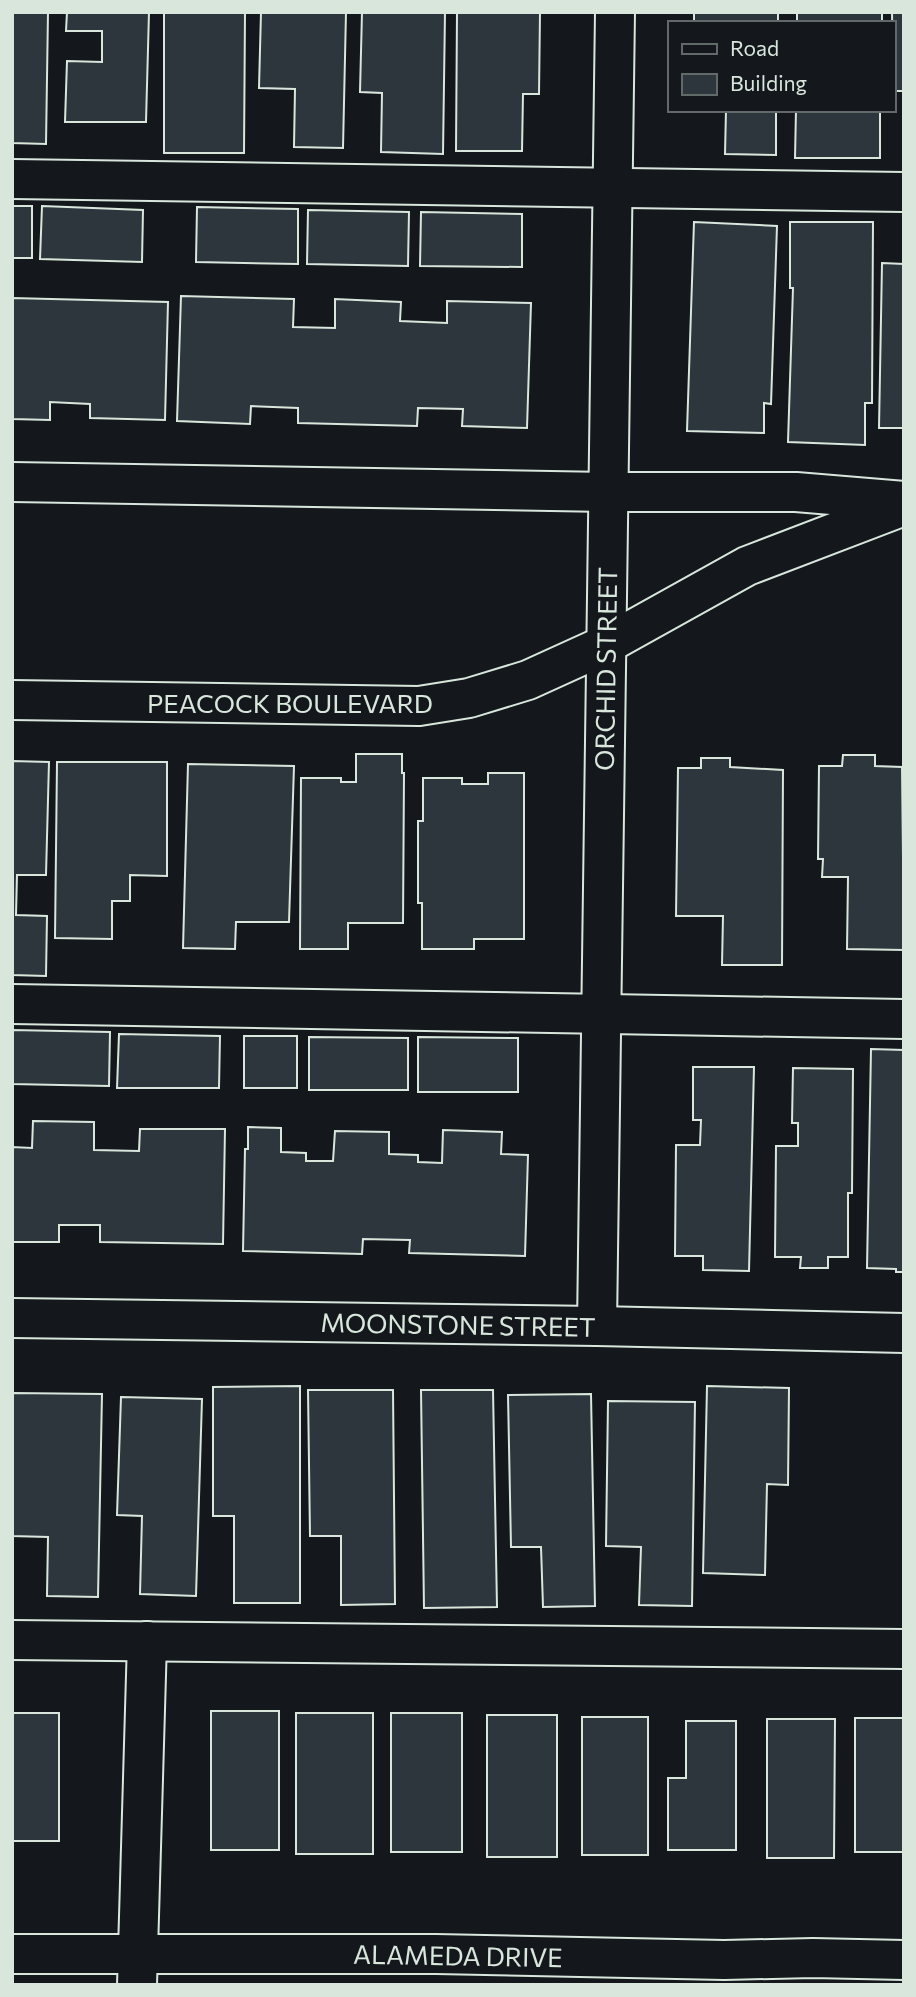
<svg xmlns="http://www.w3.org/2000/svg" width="916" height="1997" font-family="Commissioner,sans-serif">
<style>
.building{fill:#2c363c;stroke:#d8e6dc;stroke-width:2}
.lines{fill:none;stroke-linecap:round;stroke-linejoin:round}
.minor-casing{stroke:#d8e6dc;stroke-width:42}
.minor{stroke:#14181c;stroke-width:38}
.labels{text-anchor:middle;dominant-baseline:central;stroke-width:5;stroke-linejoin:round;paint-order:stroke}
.street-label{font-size:26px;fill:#d8e6dc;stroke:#14181c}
</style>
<rect width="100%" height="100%" fill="#14181c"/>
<g class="building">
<polygon points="12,12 48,12 46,144 12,143"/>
<polygon points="67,12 149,12 146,122 65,122 67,61 102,62 102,31 66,31"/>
<polygon points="164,12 245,12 244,153 164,153"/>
<polygon points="261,12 346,12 343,148 294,147 295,89 259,88"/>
<polygon points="362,12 445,12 443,154 381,152 382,93 360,92"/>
<polygon points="457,12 540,12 539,94 523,94 522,151 456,151"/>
<rect x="694" y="12" width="84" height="11"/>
<rect x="797" y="12" width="85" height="11"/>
<polygon points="892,12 904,12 904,91 893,91"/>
<polygon points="726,110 776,110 776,155 725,154"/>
<polygon points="796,110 880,110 880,158 795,158"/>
<rect x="12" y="206" width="20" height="52"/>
<polygon points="42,206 143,210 142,262 40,259"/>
<polygon points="197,207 298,209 298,264 196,262"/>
<polygon points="308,210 409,212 408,266 307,264"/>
<polygon points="421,212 522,214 522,267 420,266"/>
<polygon points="694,222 777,226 771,404 764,403 764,433 687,431"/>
<polygon points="790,222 873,222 872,403 865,403 865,445 788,442 793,288 790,288"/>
<polygon points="882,263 904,264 904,428 879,428"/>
<polygon points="181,296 294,299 293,327 335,328 335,299 401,302 400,321 447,323 447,301 531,303 527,428 462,426 463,409 418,408 417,426 298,423 298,408 251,406 250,424 177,421"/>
<polygon points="12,298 168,302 165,420 90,418 90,404 50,402 50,420 12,419"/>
<polygon points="356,754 402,754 402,773 404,773 403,923 348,923 348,949 300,949 301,778 341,778 341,782 356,782"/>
<polygon points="843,755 875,755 875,766 902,767 904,950 847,949 848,877 822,877 823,859 818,859 819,766 842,766"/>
<polygon points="701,758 730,758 730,767 783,770 782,965 722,965 723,916 676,916 678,768 701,768"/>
<polygon points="12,761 49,762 46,875 17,875 16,915 47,916 46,976 12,975"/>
<polygon points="57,762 167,762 167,876 130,875 130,901 112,901 112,939 55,938"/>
<polygon points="188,764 294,766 289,922 236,922 235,949 183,948"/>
<polygon points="488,773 524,773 524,939 474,939 474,949 422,949 422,903 418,903 418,821 423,821 423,778 462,778 462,784 488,784"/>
<polygon points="12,1030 110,1032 109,1086 12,1084"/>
<polygon points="119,1034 220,1036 219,1088 117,1088"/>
<rect x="244" y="1036" width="53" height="52"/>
<polygon points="309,1037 408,1038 408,1090 309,1090"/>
<polygon points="418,1037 518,1038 518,1092 418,1092"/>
<polygon points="871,1049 904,1050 904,1272 896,1272 896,1269 867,1268"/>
<polygon points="693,1067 754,1067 749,1271 703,1270 703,1256 675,1256 676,1145 700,1145 701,1120 693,1120"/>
<polygon points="793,1068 853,1069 852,1193 848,1193 848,1257 828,1257 828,1268 800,1268 801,1257 775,1257 776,1146 798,1146 798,1123 792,1123"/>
<polygon points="33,1121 94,1122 94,1150 139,1151 140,1129 225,1129 223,1244 100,1242 100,1225 59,1225 59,1242 12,1242 12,1147 32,1148"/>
<polygon points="248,1127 281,1128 281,1152 306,1153 306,1161 333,1161 335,1131 389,1132 389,1154 418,1155 418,1162 442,1163 443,1130 502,1132 501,1154 528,1155 525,1256 409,1253 410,1240 363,1239 362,1254 243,1251 245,1149 248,1149"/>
<polygon points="300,1386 300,1603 234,1603 234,1516 213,1516 213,1387"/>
<polygon points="707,1386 789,1388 788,1485 767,1484 765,1575 703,1573"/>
<polygon points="308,1390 393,1390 395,1604 341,1605 341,1536 310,1536"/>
<polygon points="421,1390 493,1390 497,1607 424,1608"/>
<polygon points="13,1393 102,1394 98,1597 47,1596 48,1537 12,1536"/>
<polygon points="591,1394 595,1606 543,1607 541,1547 511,1547 508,1395"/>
<polygon points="121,1397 202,1399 196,1596 140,1594 142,1516 117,1515"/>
<polygon points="608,1401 695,1402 692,1606 639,1605 641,1547 606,1546"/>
<rect x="211" y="1711" width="68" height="139"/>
<rect x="12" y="1713" width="47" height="128"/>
<rect x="296" y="1713" width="77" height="141"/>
<rect x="391" y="1713" width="71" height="139"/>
<rect x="487" y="1715" width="70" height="142"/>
<rect x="582" y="1717" width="66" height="138"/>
<rect x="855" y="1718" width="49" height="134"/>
<polygon points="767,1719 835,1719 834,1858 767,1858"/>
<polygon points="686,1721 736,1721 736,1850 668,1850 668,1778 686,1778"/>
</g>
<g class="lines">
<defs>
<g id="minor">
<polyline points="12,179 904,192"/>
<polyline points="12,482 607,492 796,492 904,501"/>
<polyline points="12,700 419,706 469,698 528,680 605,645 747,566 904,506"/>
<polyline points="12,1004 904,1019"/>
<polyline points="12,1318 597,1326 904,1333"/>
<polyline points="597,1326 615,12"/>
<polyline points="12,1640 904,1649"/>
<polyline points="12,1954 436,1954 724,1960 813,1958 904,1960"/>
<polyline points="137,1985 147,1641"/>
</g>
</defs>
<use href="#minor" class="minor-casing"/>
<use href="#minor" class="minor"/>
</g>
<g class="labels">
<g class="street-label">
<text transform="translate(605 669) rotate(-89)">ORCHID STREET</text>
<text x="290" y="702">PEACOCK BOULEVARD</text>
<text transform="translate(458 1324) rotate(1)">MOONSTONE STREET</text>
<text transform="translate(458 1955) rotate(1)">ALAMEDA DRIVE</text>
</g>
</g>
<rect width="916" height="1997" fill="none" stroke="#d8e6dc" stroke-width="28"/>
<rect x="668" y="21" width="228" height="91" fill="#14181c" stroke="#626a69" stroke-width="2"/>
<rect x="682" y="44" width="35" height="10" fill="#14181c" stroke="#626a69" stroke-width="2"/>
<text x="730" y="56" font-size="21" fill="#d8e6dc">Road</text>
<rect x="682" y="74" width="35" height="21" fill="#2c363c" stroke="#626a69" stroke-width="2"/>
<text x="730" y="91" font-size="21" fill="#d8e6dc">Building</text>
</svg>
